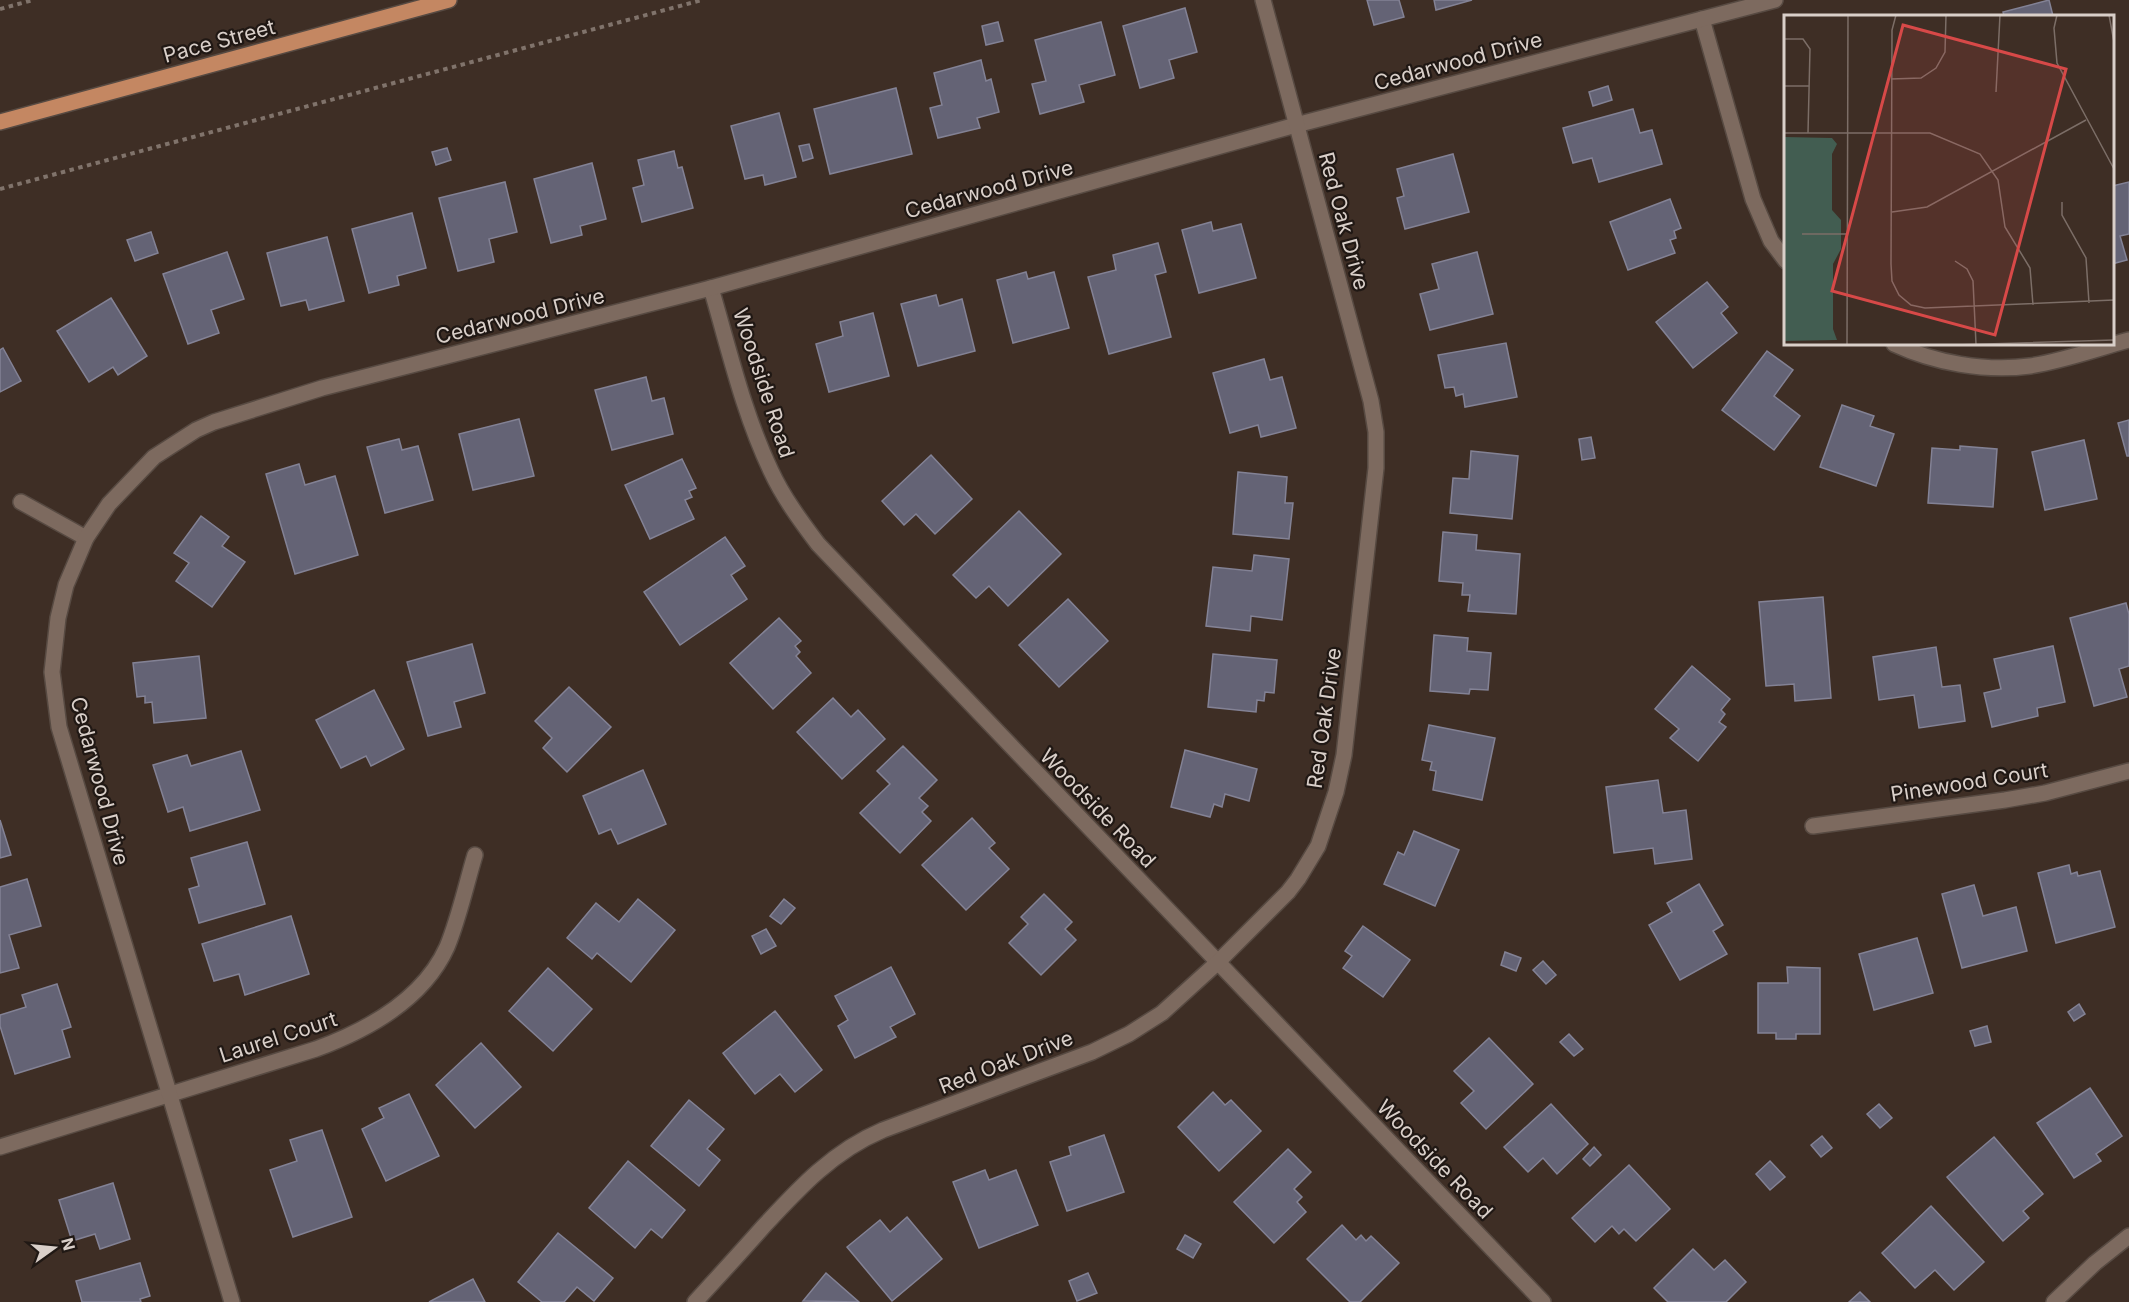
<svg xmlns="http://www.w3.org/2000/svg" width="2129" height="1302" font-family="Inter,sans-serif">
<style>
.building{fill:#646375;stroke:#838295;stroke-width:1.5}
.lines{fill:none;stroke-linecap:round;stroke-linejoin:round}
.minor-casing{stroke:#574a42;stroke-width:18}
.major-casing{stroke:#574a42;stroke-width:18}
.path{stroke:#80736b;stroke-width:4;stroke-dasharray:4.5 4.5;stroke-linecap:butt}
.minor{stroke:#7d6a5f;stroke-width:15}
.major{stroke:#c48762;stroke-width:15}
.labels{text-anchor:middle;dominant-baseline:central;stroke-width:4.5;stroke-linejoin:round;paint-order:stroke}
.street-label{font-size:21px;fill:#d9cfc9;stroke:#201814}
.inset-road{fill:none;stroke:#7c6e67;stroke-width:1.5}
.view{fill:#d74948;fill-opacity:0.15;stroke:#d74948;stroke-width:3}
.inset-edge{fill:none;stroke:#d9cfc9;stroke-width:3}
</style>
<rect width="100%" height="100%" fill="#3e2e25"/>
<g class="building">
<polygon points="1367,0 1399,0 1404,17 1374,25"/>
<polygon points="1434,0 1472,0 1436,10"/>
<polygon points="2049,0 2053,16 2004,16 2003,12"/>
<polygon points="1185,8 1197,52 1169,60 1174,78 1140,88 1123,26"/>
<polygon points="998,22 1003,41 986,45 982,26"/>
<polygon points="1101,22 1115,75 1079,85 1084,102 1040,114 1032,84 1046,81 1035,40"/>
<polygon points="981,60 986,81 991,79 999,112 977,118 980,128 938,138 930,108 942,105 934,73"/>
<polygon points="1608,86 1612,100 1593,106 1589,92"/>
<polygon points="896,88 912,154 830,174 814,109"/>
<polygon points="1633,109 1640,133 1652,130 1662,164 1599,182 1592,158 1573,163 1563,128"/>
<polygon points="779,113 796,177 765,185 763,175 745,179 731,126"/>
<polygon points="809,144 813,158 803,161 799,146"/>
<polygon points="447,148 451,160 436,165 432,152"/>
<polygon points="674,151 678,168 682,167 693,208 642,222 633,188 644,185 638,160"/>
<polygon points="1453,154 1469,212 1405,229 1397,198 1404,196 1397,169"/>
<polygon points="592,163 606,219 580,226 582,235 551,243 534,179"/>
<polygon points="505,182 517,232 489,239 494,262 458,271 439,198"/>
<polygon points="2129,182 2129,234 2120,236 2127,260 2112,264 2112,186"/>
<polygon points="1670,199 1681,228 1674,231 1676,238 1670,240 1675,253 1628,270 1610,222"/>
<polygon points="412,213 426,268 397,276 399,285 369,293 352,229"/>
<polygon points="1211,222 1213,231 1241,224 1256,278 1199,293 1182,230"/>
<polygon points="151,232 158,253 135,261 127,240"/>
<polygon points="327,237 344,301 309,310 306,300 281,306 267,253"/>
<polygon points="1158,243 1166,272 1155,275 1171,337 1109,354 1088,277 1116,270 1113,255"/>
<polygon points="227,252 244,299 211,310 219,333 188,344 163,274"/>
<polygon points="1477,252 1493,314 1430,330 1420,294 1439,289 1432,264"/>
<polygon points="1026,272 1028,279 1054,272 1069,328 1013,343 997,280"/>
<polygon points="1707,282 1728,307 1721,313 1737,333 1693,368 1656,322"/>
<polygon points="936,295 939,306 962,299 975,351 918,366 901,304"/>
<polygon points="111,298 147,356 118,375 113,367 89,382 57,331"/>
<polygon points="873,313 889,376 829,392 816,344 843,336 840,322"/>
<polygon points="1506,343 1517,397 1465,407 1463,394 1456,396 1454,387 1445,388 1438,355"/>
<polygon points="3,348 21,381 0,392 0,350"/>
<polygon points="1767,351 1793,370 1774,396 1800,416 1774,450 1722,410"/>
<polygon points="1264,359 1270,380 1282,377 1296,428 1261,437 1258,425 1230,433 1213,373"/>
<polygon points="646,377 652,401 664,398 673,434 612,450 595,390"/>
<polygon points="1842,405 1874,416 1870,426 1894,434 1876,486 1820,467"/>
<polygon points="519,419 534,476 473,490 459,434"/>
<polygon points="2129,420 2129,456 2127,456 2118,423"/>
<polygon points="1591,437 1595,458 1582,460 1579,439"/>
<polygon points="399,439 402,450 418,446 433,500 385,513 367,447"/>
<polygon points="2084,440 2097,499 2045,510 2032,452"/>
<polygon points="1960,446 1997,449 1993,507 1928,503 1932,448 1960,450"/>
<polygon points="1471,451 1518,456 1512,519 1450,513 1453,478 1469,479"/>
<polygon points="931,455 972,499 935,534 916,514 904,525 882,501"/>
<polygon points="682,459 696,488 689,491 692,497 685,500 694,519 650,539 625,485"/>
<polygon points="299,464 305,485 335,476 358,555 295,574 266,474"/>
<polygon points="1238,472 1287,477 1285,503 1293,503 1289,539 1233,534"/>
<polygon points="1019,511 1061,554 1008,606 989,586 976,598 953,575"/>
<polygon points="201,516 229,537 222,546 245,562 212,607 176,581 189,563 174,553"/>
<polygon points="1443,532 1477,535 1476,550 1520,554 1516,614 1468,611 1470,595 1462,595 1463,583 1439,581"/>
<polygon points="725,537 745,566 731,575 747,599 680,645 644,592"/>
<polygon points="1254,555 1289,559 1282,620 1251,616 1250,631 1206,626 1213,567 1252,571"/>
<polygon points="1823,597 1831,698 1795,701 1794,684 1766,686 1759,602"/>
<polygon points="1068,599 1108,641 1059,687 1019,645"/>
<polygon points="2126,603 2129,614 2129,666 2119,669 2127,697 2094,706 2070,618"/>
<polygon points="779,618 801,641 795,646 800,652 796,656 811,673 773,709 730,663"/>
<polygon points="1434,635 1468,638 1467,651 1491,653 1488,690 1470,689 1469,694 1430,691"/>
<polygon points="472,644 485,693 454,702 461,727 428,736 407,662"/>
<polygon points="2053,646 2065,702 2037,708 2038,716 1992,727 1984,693 2001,689 1994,659"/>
<polygon points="1936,647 1942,687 1960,685 1965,721 1919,728 1914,695 1879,700 1873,657"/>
<polygon points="1213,654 1277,660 1274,693 1265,692 1264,701 1257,700 1256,712 1208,707"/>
<polygon points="199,656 206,718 154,723 152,702 145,703 145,696 137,697 133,663"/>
<polygon points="1692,666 1730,699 1721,710 1725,714 1719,722 1726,727 1698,761 1670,738 1679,729 1655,709"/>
<polygon points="569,687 611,727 567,772 543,748 552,738 535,721"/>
<polygon points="374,690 404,749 371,766 366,756 341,768 316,720"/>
<polygon points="833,698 851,717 858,710 885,739 842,779 797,732"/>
<polygon points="1429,725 1495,738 1482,800 1433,790 1436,771 1430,770 1432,762 1422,760"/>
<polygon points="903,746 937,780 919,798 928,806 922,812 931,821 900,853 860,813 890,784 877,771"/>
<polygon points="1185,750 1257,769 1249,801 1225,794 1222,807 1214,804 1210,817 1171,807"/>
<polygon points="241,751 260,810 190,831 183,807 168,812 153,765 187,755 191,766"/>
<polygon points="643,770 666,824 618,844 611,829 599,834 583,796"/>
<polygon points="1658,780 1663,813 1686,810 1692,859 1655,864 1653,848 1614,853 1606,787"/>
<polygon points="972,818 995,843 989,848 1009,869 966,910 922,865"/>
<polygon points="0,820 11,855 0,858"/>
<polygon points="1414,831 1459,850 1435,906 1384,884 1398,852 1404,855"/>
<polygon points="247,842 265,904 199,923 189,889 199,886 191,858"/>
<polygon points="2069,865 2071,874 2077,872 2078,876 2100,871 2115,927 2056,943 2038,873"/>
<polygon points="27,879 41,926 9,935 19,968 0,973 0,887"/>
<polygon points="1699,884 1723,925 1713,931 1727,954 1680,980 1649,925 1672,912 1667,903"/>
<polygon points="1974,885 1983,916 2016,907 2027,951 1962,968 1942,894"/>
<polygon points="1044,894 1072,922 1065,929 1076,940 1041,975 1009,943 1028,924 1021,917"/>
<polygon points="638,899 675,930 631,982 597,953 592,959 567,938 596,903 619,922"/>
<polygon points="784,899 795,908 781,924 770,916"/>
<polygon points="291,916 309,974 245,995 239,974 214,981 202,944"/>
<polygon points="1363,926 1410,960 1383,997 1343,968 1352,956 1345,951"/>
<polygon points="766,929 776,946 761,954 752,936"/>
<polygon points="1917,938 1933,993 1874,1010 1859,954"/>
<polygon points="1505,952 1521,958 1516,971 1501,965"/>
<polygon points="1543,961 1556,975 1546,984 1533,970"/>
<polygon points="891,967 915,1014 890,1027 896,1037 855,1058 838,1026 848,1020 835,996"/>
<polygon points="1787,967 1820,968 1820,1034 1796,1034 1796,1039 1776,1039 1776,1033 1758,1033 1758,983 1788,983"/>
<polygon points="548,968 592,1009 553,1051 509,1011"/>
<polygon points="57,984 71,1027 62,1030 70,1057 15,1074 0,1026 0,1015 26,1007 22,995"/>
<polygon points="2079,1004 2085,1014 2074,1021 2068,1012"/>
<polygon points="775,1011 822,1070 795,1092 780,1074 755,1094 723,1053"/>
<polygon points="1987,1026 1991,1042 1975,1046 1970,1031"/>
<polygon points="1569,1034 1583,1049 1574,1056 1560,1042"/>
<polygon points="1489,1038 1533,1084 1486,1129 1461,1103 1474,1091 1454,1071"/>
<polygon points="481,1043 521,1087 475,1128 436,1085"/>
<polygon points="2090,1088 2122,1136 2096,1154 2101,1161 2074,1178 2037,1123"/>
<polygon points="1213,1092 1225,1105 1231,1100 1261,1131 1219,1171 1178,1127"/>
<polygon points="409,1094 439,1156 386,1181 362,1129 384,1118 379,1108"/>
<polygon points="689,1100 724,1129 707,1149 720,1160 699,1186 651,1146"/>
<polygon points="1551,1104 1588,1144 1557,1174 1543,1158 1528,1172 1504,1147"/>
<polygon points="1879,1104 1892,1118 1880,1128 1867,1114"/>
<polygon points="322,1130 352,1217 293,1237 270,1170 297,1161 290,1140"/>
<polygon points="1104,1135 1124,1192 1067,1211 1050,1162 1071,1155 1069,1147"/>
<polygon points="1822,1136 1832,1148 1821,1157 1811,1145"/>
<polygon points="1994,1137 2043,1194 2023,1211 2029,1218 2003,1241 1947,1177"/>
<polygon points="1594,1147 1601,1155 1590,1166 1583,1159"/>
<polygon points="1288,1149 1311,1172 1294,1189 1302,1197 1297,1202 1306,1212 1274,1243 1234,1202"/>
<polygon points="628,1161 685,1210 662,1238 651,1229 635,1248 589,1208"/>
<polygon points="1770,1161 1785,1177 1770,1190 1756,1174"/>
<polygon points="1629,1165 1670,1209 1636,1241 1624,1229 1619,1234 1612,1226 1595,1242 1572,1218"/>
<polygon points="985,1170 989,1180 1016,1170 1038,1225 979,1248 953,1182"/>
<polygon points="113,1183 130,1239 100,1249 95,1234 72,1241 59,1200"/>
<polygon points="1931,1206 1984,1262 1954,1290 1935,1270 1915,1288 1882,1253"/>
<polygon points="907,1217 942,1259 892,1301 847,1247 880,1220 890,1232"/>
<polygon points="1342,1225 1356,1240 1361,1235 1366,1241 1371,1236 1399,1263 1360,1302 1350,1302 1307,1259"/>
<polygon points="558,1233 613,1278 594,1301 577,1287 564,1302 542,1302 518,1282"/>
<polygon points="1185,1235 1201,1244 1193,1258 1177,1249"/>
<polygon points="1693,1249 1714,1270 1725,1260 1746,1282 1726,1302 1668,1302 1654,1288"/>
<polygon points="140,1263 150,1296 140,1299 141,1302 82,1302 76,1281"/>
<polygon points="826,1273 859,1302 803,1301"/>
<polygon points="1088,1273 1097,1293 1077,1301 1069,1281"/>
<polygon points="473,1279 485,1302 429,1302"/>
<polygon points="1860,1292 1870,1302 1849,1302"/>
</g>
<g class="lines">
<defs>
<g id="minor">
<polyline points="1702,19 1753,199 1771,241 1786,261"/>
<path d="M711 288C729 349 743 412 771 471 783 497 800 520 818 544L1543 1302"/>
<path d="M1894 344C1935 363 1985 372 2030 366 2063 361 2096 349 2129 340"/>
<polyline points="21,502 86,538"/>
<polyline points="1813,826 2005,800 2045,793 2129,771"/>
<path d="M0 1147 316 1049C368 1030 423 1000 447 947 459 918 466 885 475 855"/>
<polyline points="232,1302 59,727 52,672 58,618 66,585 86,538 109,504 154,457 196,430 214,422 322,388 711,288 1296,125 1775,0"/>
<path d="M695 1302C718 1277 741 1252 763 1227 799 1188 833 1151 883 1130L1092 1052 1129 1034 1162 1013 1217 963 1288 892 1298 879 1318 846 1336 792 1344 755 1376 468V432L1371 401 1263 0"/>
<polyline points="2054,1302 2095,1263 2129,1236"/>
</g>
<polyline id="major" points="0,122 449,0"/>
</defs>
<use href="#minor" class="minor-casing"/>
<use href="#major" class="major-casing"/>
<g class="path">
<polyline points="0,9 33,0"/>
<polyline points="0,189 702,0"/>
</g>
<use href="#minor" class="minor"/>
<use href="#major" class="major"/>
</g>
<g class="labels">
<g class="street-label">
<text transform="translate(219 41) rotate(-15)">Pace Street</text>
<text transform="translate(1458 61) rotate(-15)">Cedarwood Drive</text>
<text transform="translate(989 189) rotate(-15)">Cedarwood Drive</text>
<text transform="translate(1344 221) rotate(75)">Red Oak Drive</text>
<text transform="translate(520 316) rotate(-14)">Cedarwood Drive</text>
<text transform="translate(764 383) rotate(72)">Woodside Road</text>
<text transform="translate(1324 718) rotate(-82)">Red Oak Drive</text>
<text transform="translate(100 781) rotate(75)">Cedarwood Drive</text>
<text transform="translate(1969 782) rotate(-9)">Pinewood Court</text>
<text transform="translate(1098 808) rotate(46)">Woodside Road</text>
<text transform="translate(278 1037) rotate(-18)">Laurel Court</text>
<text transform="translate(1006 1062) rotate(-21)">Red Oak Drive</text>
<text transform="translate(1435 1159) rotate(46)">Woodside Road</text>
</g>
</g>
<g transform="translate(1784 15)">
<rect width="330" height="330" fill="#3e2e25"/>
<path d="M0 122 48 123 53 129 48 139V195L57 205V234L49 249V314L53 325 0 326Z" fill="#425d51"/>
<path class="inset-road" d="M112 0 108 15 107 249 108 266 115 280 127 290 141 293 330 285M273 0 270 13 273 48 330 154M325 0 330 27M0 24H19L26 34 24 118M107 64 137 63 152 53 161 37 162 0M0 71H25M212 77 216 0M0 118H146L196 139 214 165 221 212 246 253 249 290M278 187V200L302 243 305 288M108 197 143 192 302 105M18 219H63M171 246 183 254 189 266 192 329M63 330 64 0M170 330 330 325"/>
<path class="view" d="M119 10 282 54 211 320 48 276Z"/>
<rect width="330" height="330" class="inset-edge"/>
</g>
<g transform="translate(54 1248) rotate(75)" stroke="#201814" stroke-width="4.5" paint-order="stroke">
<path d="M0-4.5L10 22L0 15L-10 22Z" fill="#d9cfc9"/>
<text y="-9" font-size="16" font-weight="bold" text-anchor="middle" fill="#d9cfc9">N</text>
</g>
</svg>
